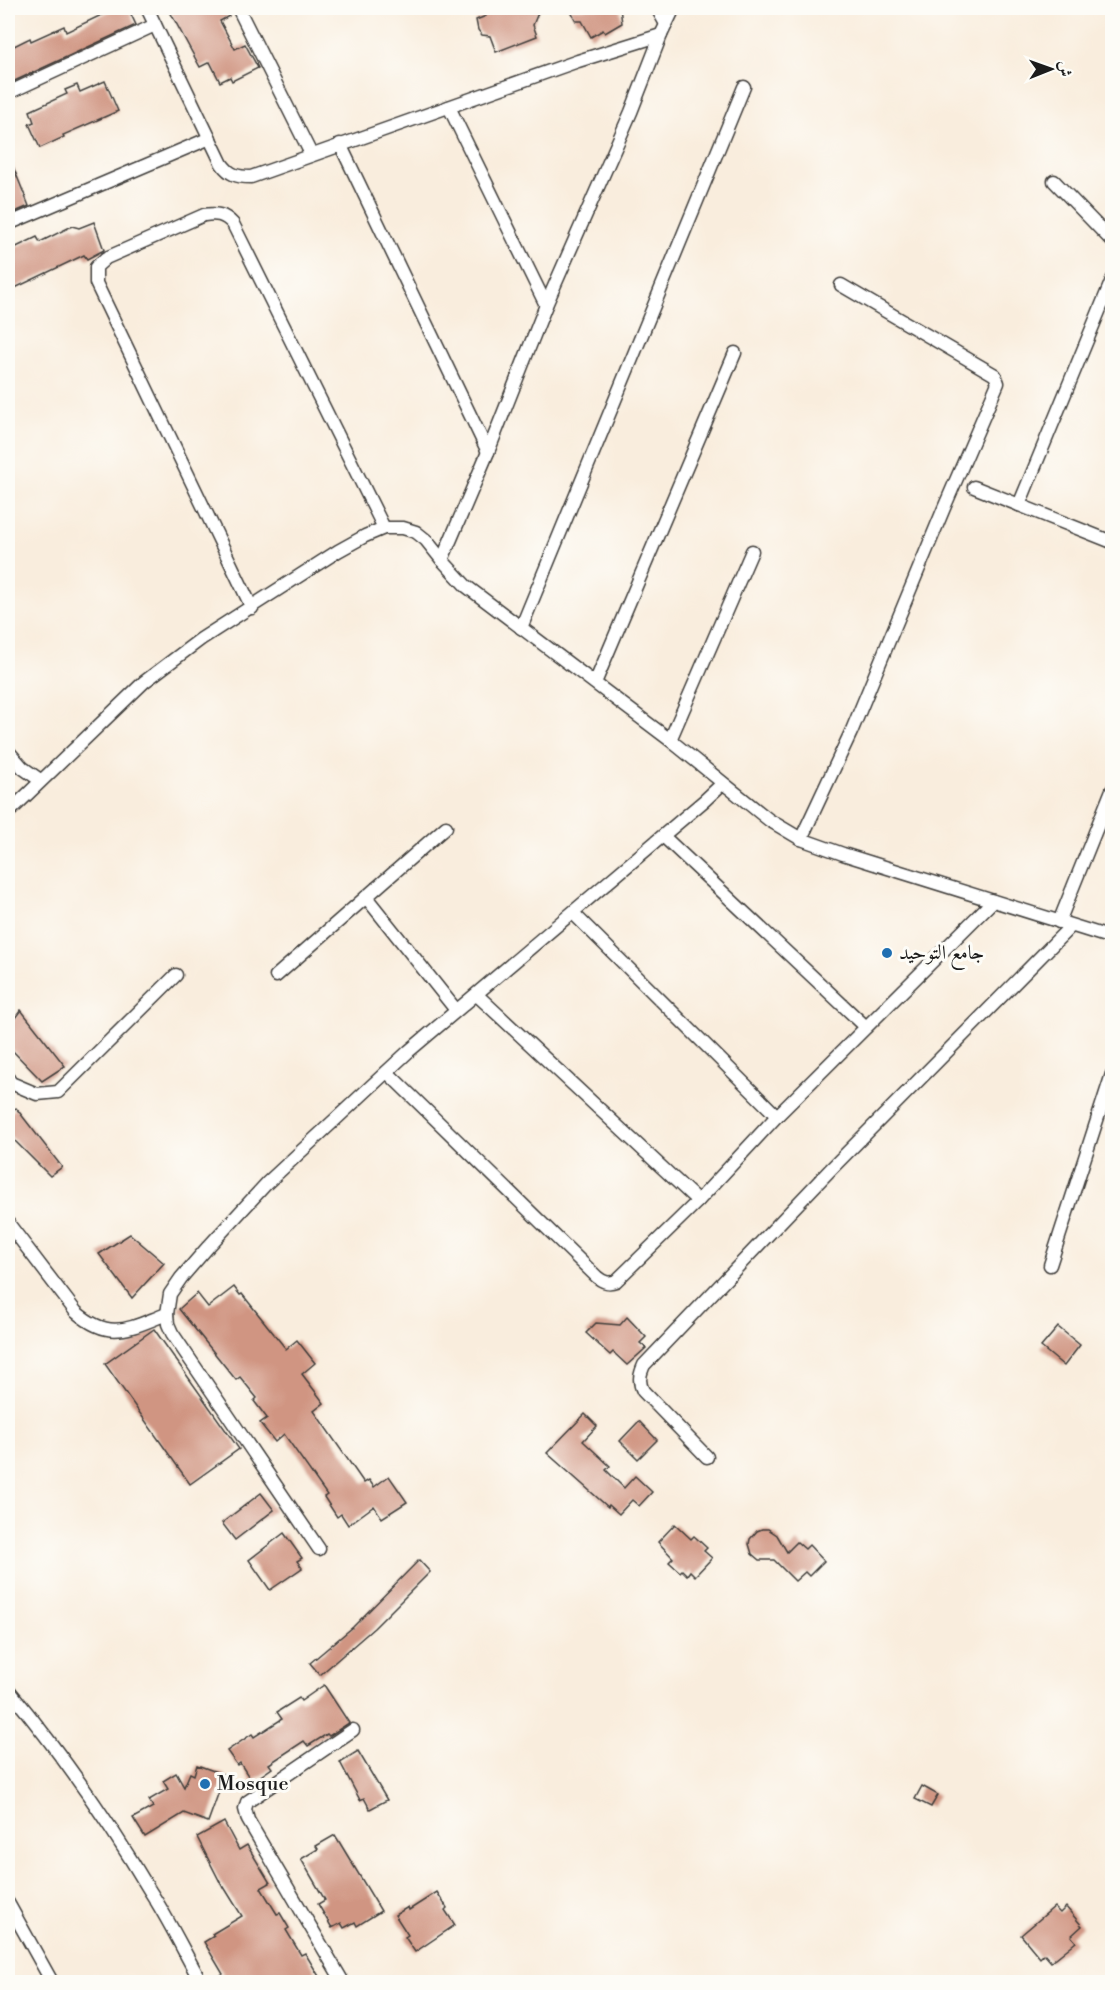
<svg xmlns="http://www.w3.org/2000/svg" width="1120" height="1990" font-family="'Libre Bodoni',Amiri,serif">
<style>
.building{fill:#d09582}
.lines{fill:none;stroke-linecap:round;stroke-linejoin:round}
.street-casing{stroke:#3d3b39;stroke-width:15}
.street{stroke:#fff;stroke-width:12}
.poi-dot{fill:#1f6fb2;stroke:#fdfcf7;stroke-width:2}
.labels{text-anchor:middle;dominant-baseline:central;stroke-width:6;stroke-linejoin:round;paint-order:stroke}
.poi-label{font-size:20px;fill:#1c1c1c;stroke:#fdfcf7;text-anchor:start}
</style>
<rect width="100%" height="100%" fill="#fdfcf7"/>
<filter id="ink" filterUnits="userSpaceOnUse"><feTurbulence type="fractalNoise" baseFrequency=".0167" numOctaves="2"/><feDisplacementMap in="SourceGraphic" scale="12" xChannelSelector="R" yChannelSelector="G"/><feConvolveMatrix kernelMatrix="1 2 1 2 8 2 1 2 1" color-interpolation-filters="sRGB"/></filter>
<filter id="wash" filterUnits="userSpaceOnUse"><feTurbulence type="fractalNoise" baseFrequency=".008" numOctaves="4" result="noise"/><feDisplacementMap in="SourceGraphic" scale="24" xChannelSelector="R" yChannelSelector="G"/><feGaussianBlur stdDeviation="1.35" result="paint"/><feColorMatrix in="noise" values="0 0 0 0 0 0 0 0 0 0 0 0 0 0 0 0 0 1.4 0 .05"/><feComposite in="paint" operator="in"/></filter>
<g filter="url(#wash)">
<rect width="100%" height="100%" fill="#f9eddd"/>
<g id="blocks">
<g class="building">
<polygon points="116,8 128,8 136,25 8,84 8,49 30,38 31,41 64,26 66,32"/>
<polygon points="168,8 224,8 229,16 220,21 235,49 245,44 258,68 232,81 230,77 220,82 210,62 200,67"/>
<polygon points="483,8 540,8 533,25 537,36 496,52 490,36 482,35 478,30 476,20 486,16"/>
<polygon points="569,8 620,8 622,23 605,33 603,30 591,37 582,21 576,21"/>
<polygon points="105,81 118,111 63,135 64,137 40,148 29,124 34,122 30,111 67,94 65,90 77,85 80,92"/>
<polygon points="8,154 29,206 8,215"/>
<polygon points="94,222 104,250 87,259 84,255 15,288 8,272 8,251 37,237 40,242 72,226 79,228"/>
<polygon points="21,1010 65,1066 42,1081 8,1046 8,1027"/>
<polygon points="16,1108 62,1167 50,1176 8,1134 8,1115"/>
<polygon points="130,1234 164,1263 132,1298 99,1254"/>
<polygon points="234,1287 240,1295 242,1294 286,1349 297,1340 315,1363 302,1374 324,1403 314,1411 364,1483 369,1480 374,1487 389,1476 407,1502 382,1518 374,1506 348,1525 341,1514 337,1517 324,1497 327,1495 284,1434 275,1442 260,1423 267,1418 254,1401 257,1398 240,1377 236,1380 179,1309 197,1293 208,1307"/>
<polygon points="627,1317 646,1337 640,1343 646,1348 627,1365 613,1352 610,1355 586,1333 596,1323 620,1325"/>
<polygon points="1058,1327 1080,1345 1064,1366 1041,1347"/>
<polygon points="154,1329 239,1449 190,1484 105,1364"/>
<polygon points="585,1414 597,1426 583,1441 610,1466 606,1470 624,1488 635,1476 652,1492 639,1506 632,1500 619,1514 609,1505 608,1507 547,1453"/>
<polygon points="639,1421 657,1440 638,1459 620,1441"/>
<polygon points="261,1493 274,1510 235,1540 222,1523"/>
<polygon points="675,1524 691,1539 694,1536 707,1548 704,1551 712,1558 695,1576 690,1571 687,1575 682,1570 680,1572 669,1562 673,1558 658,1542"/>
<polygon points="762,1529 768,1529 777,1535 787,1552 797,1542 805,1549 809,1545 824,1561 809,1576 805,1572 795,1581 774,1560 759,1560 752,1554 749,1544 750,1539 757,1531"/>
<polygon points="284,1533 302,1558 297,1561 302,1568 270,1590 249,1560"/>
<polygon points="419,1560 430,1572 374,1628 320,1675 310,1663 353,1627"/>
<polygon points="324,1685 349,1723 329,1736 327,1734 308,1746 304,1741 269,1764 272,1768 252,1782 240,1763 237,1765 227,1751 252,1734 254,1737 282,1719 277,1712 299,1698 301,1701"/>
<polygon points="358,1751 387,1800 370,1809 364,1798 360,1800 340,1762"/>
<polygon points="197,1765 225,1775 208,1822 184,1813 145,1837 133,1818 153,1807 149,1800 168,1789 163,1781 176,1773 184,1787 190,1773 194,1775"/>
<polygon points="922,1786 938,1795 931,1807 915,1799"/>
<polygon points="224,1822 239,1850 247,1845 270,1883 261,1888 277,1914 280,1913 289,1928 286,1930 301,1955 305,1953 320,1978 312,1983 209,1983 223,1974 204,1942 214,1936 212,1934 242,1916 224,1887 223,1888 197,1837"/>
<polygon points="335,1835 381,1911 357,1926 355,1922 344,1928 341,1923 332,1928 318,1904 325,1900 301,1859 318,1849 316,1846"/>
<polygon points="437,1892 447,1908 445,1910 455,1925 415,1952 405,1937 408,1935 395,1915 408,1907 409,1910"/>
<polygon points="1054,1907 1060,1913 1066,1907 1082,1926 1071,1936 1076,1942 1051,1962 1044,1954 1040,1958 1021,1935"/>
</g>
</g>
</g>
<g filter="url(#ink)">
<use href="#blocks" fill-opacity="0" stroke="#3d3b39" stroke-width="1.5"/>
<g class="lines">
<defs>
<g id="street">
<path d="M147 8 222 164C230 175 237 177 251 177L578 61 661 35"/>
<polyline points="238,8 311,154"/>
<polyline points="657,8 666,24"/>
<polyline points="8,93 155,25"/>
<polyline points="449,107 546,305"/>
<polyline points="340,144 488,452"/>
<polyline points="1054,181 1112,241"/>
<polyline points="8,224 210,138"/>
<polyline points="974,487 1112,542"/>
<polyline points="1019,505 1112,280"/>
<polyline points="442,560 488,452 546,305 631,112 661,35 674,8"/>
<path d="M252 608 96 283V267L106 258 204 215C216 213 224 214 233 224L384 528"/>
<polyline points="521,628 744,87"/>
<polyline points="595,683 735,353"/>
<polyline points="670,740 752,551"/>
<polyline points="8,751 23,768 40,780"/>
<polyline points="8,813 144,682 201,639 338,551 365,536 384,528 403,528 416,532 426,540 442,560 466,586 670,740 769,820 801,839 843,854 1112,938"/>
<polyline points="663,836 866,1027"/>
<polyline points="801,839 852,730 944,508 998,383 995,375 841,285"/>
<polyline points="366,897 456,1010"/>
<polyline points="573,913 777,1116"/>
<polyline points="1059,922 1112,790"/>
<polyline points="276,976 446,827"/>
<polyline points="477,995 698,1201"/>
<path d="M387 1072 597 1277C603 1282 608 1284 616 1281L698 1201 777 1116 993 901"/>
<polyline points="8,1078 11,1083 37,1094 58,1092 176,975"/>
<path d="M8 1223 76 1312C111 1342 129 1328 167 1314"/>
<polyline points="1050,1265 1112,1074"/>
<path d="M707 1457 643 1391C638 1381 640 1374 644 1365L831 1169 1071 926"/>
<polyline points="319,1549 172,1333 168,1324 167,1314 170,1294 181,1278 208,1247 267,1183 409,1051 705,800 722,784"/>
<path d="M8 1689C61 1753 108 1820 150 1891 169 1920 184 1952 201 1982"/>
<polyline points="8,1903 52,1982"/>
<polyline points="343,1982 248,1820 245,1809 247,1802 353,1730"/>
</g>
</defs>
<use href="#street" class="street-casing"/>
<use href="#street" class="street"/>
</g>
</g>
<g class="poi-dot">
<circle cx="887" cy="953" r="6"/>
<circle cx="205" cy="1784" r="6"/>
</g>
<g class="labels">
<g class="poi-label">
<text x="899" y="953">جامع التوحيد</text>
<text x="217" y="1784">Mosque</text>
</g>
</g>
<rect width="1120" height="1990" fill="none" stroke="#fdfcf7" stroke-width="30"/>
<g transform="translate(1051 69) rotate(89)" stroke="#fdfcf7" stroke-width="4.5" paint-order="stroke">
<path d="M0-4.5L10 22L0 15L-10 22Z" fill="#1c1c1c"/>
<text y="-9" font-size="16" font-weight="bold" text-anchor="middle" fill="#1c1c1c">ش</text>
</g>
</svg>
